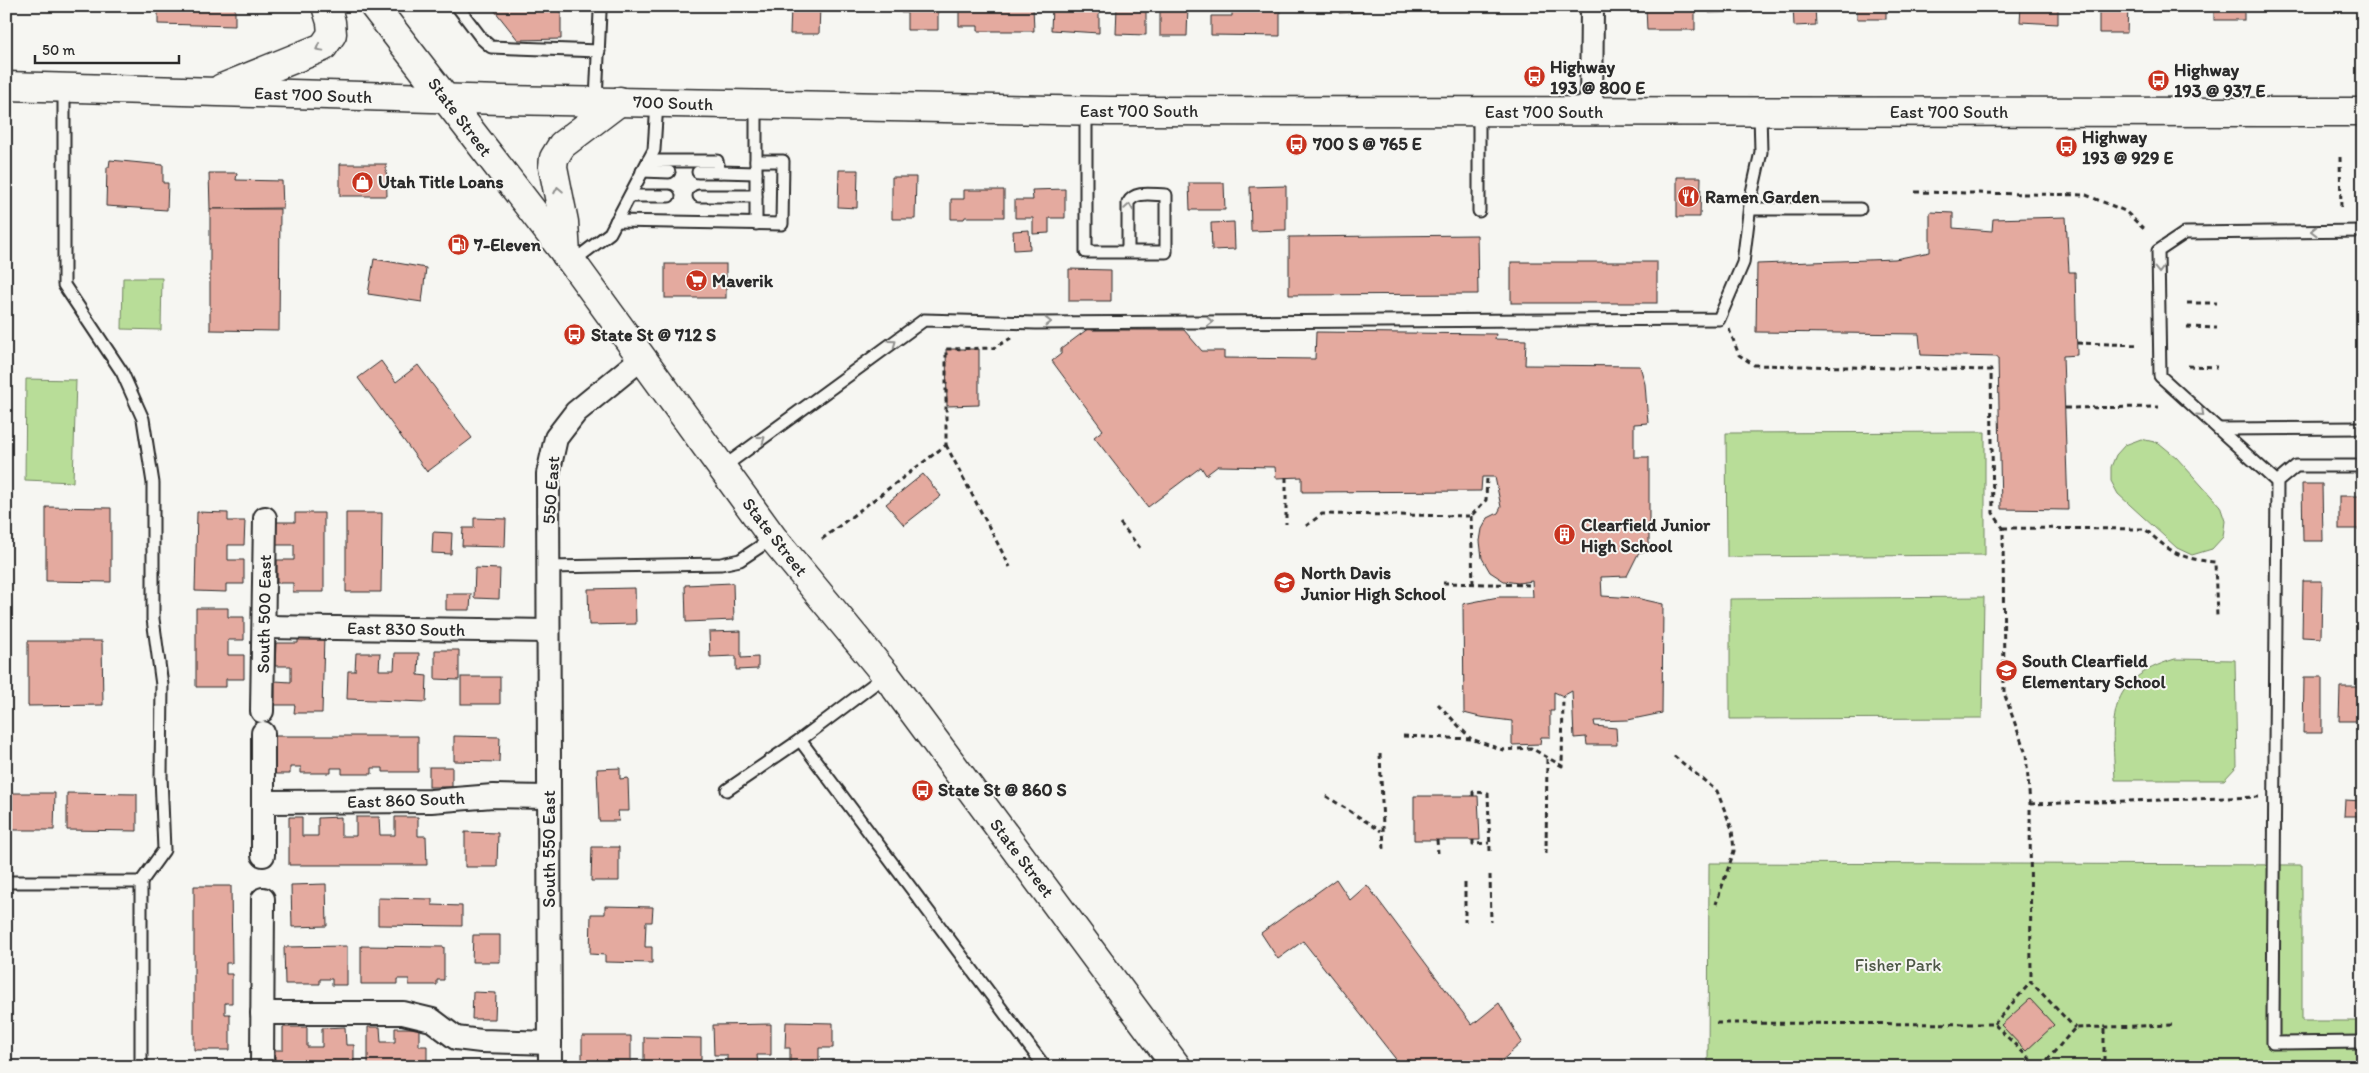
<svg xmlns="http://www.w3.org/2000/svg" width="2369" height="1073" font-family="Itim,sans-serif">
<style>
.green{fill:#b8dd98;stroke:#728462}
.building{fill:#e4aa9f;stroke:#2b2b2b}
.lines{fill:none;stroke-linecap:round;stroke-linejoin:round}
.service-casing{stroke:#2b2b2b;stroke-width:15}
.minor-casing{stroke:#2b2b2b;stroke-width:26}
.secondary-casing{stroke:#2b2b2b;stroke-width:31}
.primary-casing{stroke:#2b2b2b;stroke-width:31}
.path{stroke:#2b2b2b;stroke-width:3;stroke-dasharray:5 4;stroke-linecap:butt}
.service{stroke:#f6f6f2;stroke-width:11}
.minor{stroke:#f6f6f2;stroke-width:22}
.secondary{stroke:#f6f6f2;stroke-width:28}
.primary{stroke:#f6f6f2;stroke-width:28}
.oneway{stroke:#90908e}
.labels{text-anchor:middle;dominant-baseline:central;stroke-width:4;stroke-linejoin:round;paint-order:stroke}
.poi-label{font-size:18px;font-weight:bold;fill:#2b2b2b;stroke:#f6f6f2;text-anchor:start}
.street-label{font-size:18px;fill:#2b2b2b;stroke:#f6f6f2}
.park-label{font-size:18px;fill:#4e5846;stroke:#f6f6f2}
</style>
<rect width="100%" height="100%" fill="#f6f6f2"/>
<filter id="ink" filterUnits="userSpaceOnUse"><feTurbulence type="fractalNoise" baseFrequency=".02" numOctaves="2"/><feDisplacementMap in="SourceGraphic" scale="10" xChannelSelector="R" yChannelSelector="G"/><feConvolveMatrix kernelMatrix="1 2 1 2 8 2 1 2 1" color-interpolation-filters="sRGB"/></filter>
<g filter="url(#ink)">
<g class="green">
<polygon points="123,278 162,278 161,330 122,329"/>
<polygon points="26,379 76,380 73,482 25,480"/>
<polygon points="1985,432 1985,555 1727,557 1726,433"/>
<polygon points="2141,439 2159,443 2176,457 2220,506 2225,521 2223,537 2212,549 2192,555 2177,548 2118,494 2111,481 2111,467 2116,455 2125,445"/>
<polygon points="1984,597 1982,718 1730,719 1730,599"/>
<path d="M2175 659 2235 660 2237 766 2224 780H2115C2112 717 2105 680 2175 659Z"/>
<polygon points="1709,863 2302,865 2302,1021 2363,1021 2363,1067 1708,1067"/>
</g>
<g class="building">
<polygon points="158,6 235,6 235,26 158,24"/>
<polygon points="491,6 561,6 561,39 518,40"/>
<polygon points="791,6 820,6 819,34 790,34"/>
<rect x="855" y="6" width="35" height="3"/>
<polygon points="901,6 938,6 938,30 907,30 907,13 901,13"/>
<polygon points="959,6 1033,6 1034,31 978,31 978,26 959,26"/>
<polygon points="1052,6 1099,6 1099,33 1051,30"/>
<polygon points="1117,6 1146,6 1146,35 1116,34"/>
<polygon points="1160,6 1188,6 1187,36 1160,36"/>
<polygon points="1339,6 1363,6 1363,12 1339,13"/>
<polygon points="1641,6 1695,6 1695,30 1647,30 1646,7"/>
<polygon points="1708,6 1748,6 1748,12 1709,13"/>
<polygon points="1793,6 1815,6 1816,25 1794,26"/>
<rect x="1857" y="6" width="29" height="13"/>
<polygon points="2021,6 2058,6 2058,24 2020,22"/>
<polygon points="2099,6 2128,6 2127,33 2099,33"/>
<rect x="2214" y="6" width="30" height="14"/>
<polygon points="1232,11 1280,11 1280,36 1211,35 1211,16 1232,16"/>
<polygon points="110,160 163,165 163,183 168,183 167,210 106,206 107,167 109,167"/>
<polygon points="340,164 386,164 387,196 340,196"/>
<polygon points="839,170 858,170 857,208 838,207"/>
<polygon points="209,173 237,173 236,180 282,181 283,208 210,209"/>
<polygon points="892,177 916,177 915,219 892,219"/>
<polygon points="1677,177 1701,177 1700,217 1677,217"/>
<polygon points="1189,183 1224,183 1225,210 1190,210"/>
<polygon points="1286,186 1286,230 1251,231 1250,187"/>
<polygon points="1065,189 1065,218 1049,218 1049,233 1033,234 1033,218 1015,218 1015,200 1033,200 1032,190"/>
<polygon points="964,190 1004,190 1004,217 965,217 964,219 951,219 951,199 964,199"/>
<polygon points="210,209 280,209 279,331 210,330"/>
<polygon points="1930,212 1953,213 1953,228 1992,231 1993,219 2066,217 2069,272 2075,272 2077,355 2063,356 2068,510 2001,509 1998,357 1921,355 1919,334 1756,332 1757,264 1895,259 1930,252"/>
<polygon points="1234,222 1235,249 1212,250 1211,223"/>
<polygon points="1029,230 1030,249 1014,250 1013,231"/>
<polygon points="1477,235 1478,294 1289,295 1289,237"/>
<polygon points="374,259 426,268 422,302 368,294"/>
<rect x="1511" y="262" width="146" height="41"/>
<rect x="665" y="264" width="61" height="34"/>
<polygon points="1069,269 1111,270 1111,301 1069,301"/>
<polygon points="1089,328 1092,330 1184,330 1202,351 1224,351 1224,358 1315,359 1316,332 1496,334 1495,339 1526,340 1525,365 1640,366 1645,384 1648,423 1634,424 1634,457 1649,457 1649,552 1639,552 1627,576 1601,577 1602,596 1636,598 1663,604 1662,713 1628,720 1594,721 1595,726 1616,728 1617,745 1587,745 1586,737 1574,738 1572,691 1563,696 1554,692 1554,711 1550,711 1550,737 1541,737 1540,744 1512,745 1512,721 1480,717 1464,713 1463,604 1498,597 1533,597 1532,581 1518,583 1504,581 1490,572 1482,558 1480,541 1482,529 1488,518 1498,513 1501,507 1495,477 1482,477 1481,491 1302,492 1302,477 1276,478 1275,467 1218,466 1206,475 1201,467 1148,507 1094,437 1103,430 1052,361 1061,354 1061,349"/>
<polygon points="946,349 979,349 979,405 947,406"/>
<polygon points="381,361 396,382 418,365 472,438 427,472 358,378"/>
<polygon points="923,474 941,496 904,525 886,504"/>
<polygon points="2302,484 2322,484 2323,541 2303,541"/>
<rect x="2339" y="496" width="24" height="33"/>
<polygon points="46,507 111,508 111,582 46,581"/>
<polygon points="197,512 228,513 228,521 245,521 244,545 228,545 228,560 244,560 244,584 226,584 226,592 195,591"/>
<polygon points="295,513 324,513 324,592 293,592 293,583 277,583 277,560 294,560 294,545 276,545 276,522 295,522"/>
<polygon points="346,513 382,513 381,592 346,592"/>
<polygon points="474,518 506,519 505,547 462,546 463,528 474,528"/>
<polygon points="433,532 452,533 451,554 432,553"/>
<polygon points="475,568 500,569 499,599 474,598"/>
<polygon points="2303,581 2322,581 2321,638 2302,637"/>
<polygon points="733,583 734,620 686,622 685,585"/>
<polygon points="635,588 636,624 589,625 588,589"/>
<polygon points="446,594 471,594 470,610 446,610"/>
<polygon points="196,608 228,608 228,617 244,617 244,640 228,640 228,655 244,655 244,679 226,679 226,687 196,687"/>
<polygon points="741,631 741,658 758,657 758,669 736,670 736,656 710,657 709,632"/>
<polygon points="6,634 8,634 9,698 6,698"/>
<polygon points="298,634 324,635 322,713 294,713 295,705 275,705 275,681 291,682 291,666 275,666 276,643 298,643"/>
<polygon points="28,641 102,641 103,705 28,706"/>
<polygon points="435,650 459,650 459,680 435,679"/>
<polygon points="356,653 380,653 379,670 394,670 395,653 419,653 418,675 427,676 426,702 347,699 348,671 355,671"/>
<rect x="461" y="677" width="39" height="27"/>
<polygon points="2304,677 2322,677 2322,733 2303,733"/>
<polygon points="2340,687 2363,687 2363,721 2339,721"/>
<polygon points="275,736 418,736 418,772 383,772 383,768 372,768 372,774 342,774 342,768 331,768 331,773 301,773 301,767 290,767 290,774 274,774"/>
<polygon points="454,736 500,737 499,762 454,761"/>
<rect x="429" y="767" width="23" height="20"/>
<polygon points="620,768 620,779 628,778 629,811 618,811 619,821 599,821 597,769"/>
<polygon points="6,793 55,793 54,830 6,830"/>
<polygon points="67,793 137,794 137,831 67,830"/>
<polygon points="1414,796 1478,796 1480,840 1414,840"/>
<polygon points="2345,800 2363,801 2363,816 2344,816"/>
<polygon points="289,817 302,817 302,836 318,836 318,818 341,817 341,836 356,836 356,817 379,817 380,835 395,835 395,817 418,817 418,836 426,836 427,865 289,865"/>
<polygon points="465,832 498,833 497,867 465,867"/>
<polygon points="592,847 619,847 619,881 591,881"/>
<polygon points="1336,879 1350,900 1367,885 1472,1025 1499,1003 1522,1042 1495,1067 1402,1067 1303,941 1278,959 1261,933"/>
<polygon points="326,884 327,926 292,927 291,885"/>
<polygon points="194,886 231,886 232,963 226,963 226,974 232,974 232,1003 225,1003 225,1014 230,1014 230,1050 194,1050"/>
<polygon points="378,898 432,899 432,905 462,906 462,926 378,925"/>
<polygon points="605,906 653,907 652,922 646,922 645,947 652,947 652,963 605,962 605,955 590,954 591,914 605,914"/>
<polygon points="473,935 500,935 500,962 472,962"/>
<polygon points="347,946 347,985 332,985 332,979 320,979 320,984 285,984 284,947"/>
<polygon points="361,946 444,947 444,980 437,980 437,985 409,985 409,979 397,979 397,984 361,984"/>
<polygon points="473,992 496,993 495,1019 472,1019"/>
<polygon points="2030,999 2054,1025 2026,1051 2001,1025"/>
<polygon points="786,1022 833,1023 833,1048 819,1048 819,1065 790,1065 790,1048 785,1048"/>
<polygon points="771,1024 771,1055 757,1055 758,1066 727,1066 727,1055 714,1055 713,1025"/>
<polygon points="283,1027 307,1027 307,1047 322,1047 322,1028 345,1027 346,1045 354,1045 354,1067 275,1067 275,1050 283,1050"/>
<polygon points="368,1027 380,1027 381,1042 395,1042 395,1028 419,1028 419,1046 427,1046 427,1067 368,1067"/>
<polygon points="582,1036 631,1036 631,1067 582,1066"/>
<polygon points="644,1037 701,1038 701,1067 644,1067"/>
</g>
<g class="lines">
<defs>
<g id="service">
<polyline points="457,6 482,39 491,47 599,51"/>
<polyline points="64,88 64,285 122,372 143,419 153,483 153,619 162,685 161,776 164,850 141,882"/>
<polyline points="596,101 600,12"/>
<path d="M1086 111V252H1166V195C1153 195 1135 190 1128 203V252"/>
<polyline points="648,161 717,161 720,172 756,173"/>
<polyline points="642,171 669,172"/>
<polyline points="698,172 720,172"/>
<polyline points="630,196 669,196"/>
<polyline points="699,196 756,196"/>
<polyline points="1750,209 1860,209"/>
<polyline points="1479,211 1479,113"/>
<polyline points="616,221 782,224 783,161 756,161"/>
<polyline points="756,224 756,105"/>
<polyline points="572,262 610,233 648,161 654,150 657,103"/>
<polyline points="2219,429 2363,428"/>
<polyline points="2363,466 2296,466 2277,482 2273,1022 2273,1043 2363,1042"/>
<polyline points="722,468 924,320 1036,323 1719,319 1743,263 1751,197 1761,152 1760,112"/>
<polyline points="2277,482 2160,376 2158,251 2185,233 2363,231"/>
<polyline points="548,567 721,564 740,560 773,538"/>
<polyline points="800,740 886,675"/>
<polyline points="727,790 800,740 1045,1067"/>
<polyline points="6,882 141,882 141,1067"/>
</g>
<g id="minor">
<polyline points="1591,111 1592,6"/>
<polyline points="264,627 548,631"/>
<polyline points="262,711 265,518"/>
<polyline points="263,733 263,855"/>
<polyline points="263,802 431,801 493,796 549,797"/>
<polyline points="262,1013 403,1013 432,1020 456,1038 481,1041 550,1043"/>
<polyline points="262,1067 263,899"/>
<polyline points="550,1067 548,474 556,438 576,412 642,358"/>
</g>
<polyline id="secondary" points="374,6 572,262 773,538 886,675 1177,1067"/>
<g id="primary">
<polyline points="6,86 502,100 1109,111 2363,112"/>
<polyline points="222,88 323,47 332,34 331,22 326,6"/>
<polyline points="566,255 564,222 553,167 554,158 562,145 620,101"/>
</g>
</defs>
<use href="#service" class="service-casing"/>
<use href="#minor" class="minor-casing"/>
<use href="#secondary" class="secondary-casing"/>
<use href="#primary" class="primary-casing"/>
<g class="path">
<polyline points="2340,157 2341,210"/>
<polyline points="1915,192 2086,195 2125,211 2144,229"/>
<polyline points="2187,303 2217,303"/>
<polyline points="2187,327 2217,328"/>
<polyline points="1729,329 1739,355 1754,365 1991,370 1993,513 2003,528 2004,693 2026,754 2030,804 2031,982 2075,1028"/>
<polyline points="2077,343 2140,345"/>
<polyline points="2188,366 2217,367"/>
<polyline points="2065,408 2159,407"/>
<polyline points="946,445 1010,567"/>
<polyline points="1286,477 1286,524"/>
<polyline points="1471,516 1473,584"/>
<polyline points="1120,523 1140,548"/>
<polyline points="1306,526 1322,514 1471,516 1486,500 1487,477"/>
<path d="M2003 528 2145 529C2170 552 2180 559 2215 562L2217 617"/>
<polyline points="822,539 946,445 946,349 994,348 1011,338"/>
<polyline points="1443,583 1533,585"/>
<polyline points="1438,704 1471,739"/>
<polyline points="1403,736 1471,739 1503,750 1531,748 1562,766 1563,696"/>
<polyline points="1380,754 1384,850"/>
<polyline points="1674,756 1717,791 1732,829 1734,851 1716,904"/>
<polyline points="1326,796 1381,831"/>
<polyline points="1473,796 1473,792 1488,793 1490,851"/>
<polyline points="2030,804 2259,797"/>
<polyline points="1437,840 1438,853"/>
<polyline points="1473,840 1473,844 1489,843"/>
<polyline points="1546,854 1547,758"/>
<polyline points="1490,875 1491,922"/>
<polyline points="1465,883 1465,922"/>
<polyline points="1716,1023 1994,1024 2038,1067"/>
<polyline points="1994,1024 2031,982"/>
<polyline points="2041,1067 2075,1028 2172,1025"/>
<polyline points="2097,1067 2104,1060 2104,1026"/>
</g>
<use href="#service" class="service"/>
<use href="#minor" class="minor"/>
<use href="#secondary" class="secondary"/>
<use href="#primary" class="primary"/>
</g>
<defs><path id="oneway-chevron" d="M-2-3.5L2.5 0L-2 3.5" fill="none" stroke-width="1.6" stroke-linecap="round" stroke-linejoin="round" transform="scale(1.25)"/></defs>
<g class="oneway">
<use href="#oneway-chevron" transform="translate(319 48) rotate(151)"/>
<use href="#oneway-chevron" transform="translate(558 190) rotate(-101)"/>
<use href="#oneway-chevron" transform="translate(1129 207) rotate(-81)"/>
<use href="#oneway-chevron" transform="translate(2314 231) rotate(179)"/>
<use href="#oneway-chevron" transform="translate(2159 270) rotate(89)"/>
<use href="#oneway-chevron" transform="translate(1048 322)"/>
<use href="#oneway-chevron" transform="translate(1210 322)"/>
<use href="#oneway-chevron" transform="translate(893 343) rotate(-36)"/>
<use href="#oneway-chevron" transform="translate(2201 413) rotate(42)"/>
<use href="#oneway-chevron" transform="translate(762 439) rotate(-36)"/>
</g>
</g>
<defs>
<symbol id="bus-disc" viewBox="-11 -11 22 22"><circle r="9.5" fill="#c8321e" stroke="#f6f6f2"/><path d="M-5-6H5V4H4V6H2V4H-2V6H-4V4H-5ZM-3.5-4V0h7V-4ZM-3.5 1.2v1.5H-2V1.2ZM2 1.2v1.5H3.5V1.2Z" fill="#fff"/></symbol>
<symbol id="shop-disc" viewBox="-11 -11 22 22"><circle r="9.5" fill="#c8321e" stroke="#f6f6f2"/><path d="M-5-2.5h2.3a2.7 3.5 0 0 1 5.4 0H5L5.5 6h-11ZM-1.5-2.5h3a1.5 2.3 0 0 0-3 0Z" fill="#fff"/></symbol>
<symbol id="restaurant-disc" viewBox="-11 -11 22 22"><circle r="9.5" fill="#c8321e" stroke="#f6f6f2"/><path d="M-5-6h1v4h1v-4h1v4h1v-4h1v5L-1.5 .5V6h-2V.5L-5-1ZM5-6V6H3V1.5H1.5Q1.5-4 5-6Z" fill="#fff"/></symbol>
<symbol id="fuel-disc" viewBox="-11 -11 22 22"><circle r="9.5" fill="#c8321e" stroke="#f6f6f2"/><path d="M-5.5-6h7V0h2V4h1.3V-2.5L3-4.5l.8-.8L6-3V5H2.5V1h-1V6h-7ZM-4.2-4.7v3.2H.2V-4.7Z" fill="#fff"/></symbol>
<symbol id="supermarket-disc" viewBox="-11 -11 22 22"><circle r="9.5" fill="#c8321e" stroke="#f6f6f2"/><path d="M-6-5.5h2.5l.6 2H6L4.5 2H-2.5L-4.4-4H-6ZM-1.5 3.2a1.3 1.3 0 1 0 .1 0ZM3 3.2a1.3 1.3 0 1 0 .1 0Z" fill="#fff"/></symbol>
<symbol id="building-disc" viewBox="-11 -11 22 22"><circle r="9.5" fill="#c8321e" stroke="#f6f6f2"/><path d="M-4-6H4V6H1V3H-1V6H-4ZM-2.5-4.3h1.7v1.8h-1.7ZM.8-4.3h1.7v1.8H.8ZM-2.5-1h1.7V.8h-1.7ZM.8-1h1.7V.8H.8Z" fill="#fff"/></symbol>
<symbol id="school-disc" viewBox="-11 -11 22 22"><circle r="9.5" fill="#c8321e" stroke="#f6f6f2"/><path d="M0-5L7-2L0 1L-7-2ZM-4 1L0 2.5L4 1V4Q0 6-4 4Z" fill="#fff"/></symbol>
</defs>
<g fill-rule="evenodd">
<use href="#bus-disc" x="1522" y="64" width="25" height="25"/>
<use href="#bus-disc" x="2146" y="68" width="25" height="25"/>
<use href="#bus-disc" x="1284" y="132" width="25" height="25"/>
<use href="#bus-disc" x="2054" y="134" width="25" height="25"/>
<use href="#shop-disc" x="350" y="170" width="25" height="25"/>
<use href="#restaurant-disc" x="1676" y="184" width="25" height="25"/>
<use href="#fuel-disc" x="446" y="232" width="25" height="25"/>
<use href="#supermarket-disc" x="684" y="268" width="25" height="25"/>
<use href="#bus-disc" x="562" y="322" width="25" height="25"/>
<use href="#building-disc" x="1552" y="522" width="25" height="25"/>
<use href="#school-disc" x="1272" y="570" width="25" height="25"/>
<use href="#school-disc" x="1994" y="658" width="25" height="25"/>
<use href="#bus-disc" x="910" y="778" width="25" height="25"/>
</g>
<g class="labels">
<g class="poi-label">
<text x="1550" y="67">Highway<tspan x="1550" dy="21">193 @ 800 E</tspan></text>
<text x="2174" y="70">Highway<tspan x="2174" dy="21">193 @ 937 E</tspan></text>
<text x="2082" y="137">Highway<tspan x="2082" dy="21">193 @ 929 E</tspan></text>
<text x="1313" y="144">700 S @ 765 E</text>
<text x="378" y="182">Utah Title Loans</text>
<text x="1705" y="197">Ramen Garden</text>
<text x="474" y="245">7-Eleven</text>
<text x="712" y="281">Maverik</text>
<text x="591" y="335">State St @ 712 S</text>
<text x="1581" y="525">Clearfield Junior<tspan x="1581" dy="21">High School</tspan></text>
<text x="1301" y="573">North Davis<tspan x="1301" dy="21">Junior High School</tspan></text>
<text x="2022" y="661">South Clearfield<tspan x="2022" dy="21">Elementary School</tspan></text>
<text x="938" y="790">State St @ 860 S</text>
</g>
<g class="street-label">
<text transform="translate(313 95) rotate(2)">East 700 South</text>
<text transform="translate(673 103) rotate(2)">700 South</text>
<text x="1139" y="111">East 700 South</text>
<text x="1544" y="112">East 700 South</text>
<text x="1949" y="112">East 700 South</text>
<text transform="translate(460 117) rotate(53)">State Street</text>
<text transform="translate(551 490) rotate(-86)">550 East</text>
<text transform="translate(775 537) rotate(52)">State Street</text>
<text transform="translate(264 614) rotate(-89)">South 500 East</text>
<text transform="translate(406 629) rotate(1)">East 830 South</text>
<text transform="translate(406 800) rotate(-2)">East 860 South</text>
<text transform="translate(549 849) rotate(-90)">South 550 East</text>
<text transform="translate(1022 858) rotate(53)">State Street</text>
</g>
<g class="park-label">
<text x="1898" y="965">Fisher Park</text>
</g>
</g>
<rect width="2369" height="1073" fill="none" stroke="#f6f6f2" stroke-width="25"/>
<rect x="12" y="12" width="2344" height="1048" fill="none" stroke="#2b2b2b" stroke-width="2" filter="url(#ink)"/>
<path d="M35 55v8h144v-8" fill="none" stroke="#2b2b2b" stroke-width="2.5"/>
<text x="42" y="55" font-size="15" fill="#2b2b2b" stroke="#f6f6f2" stroke-width="4" paint-order="stroke">50 m</text>
</svg>
